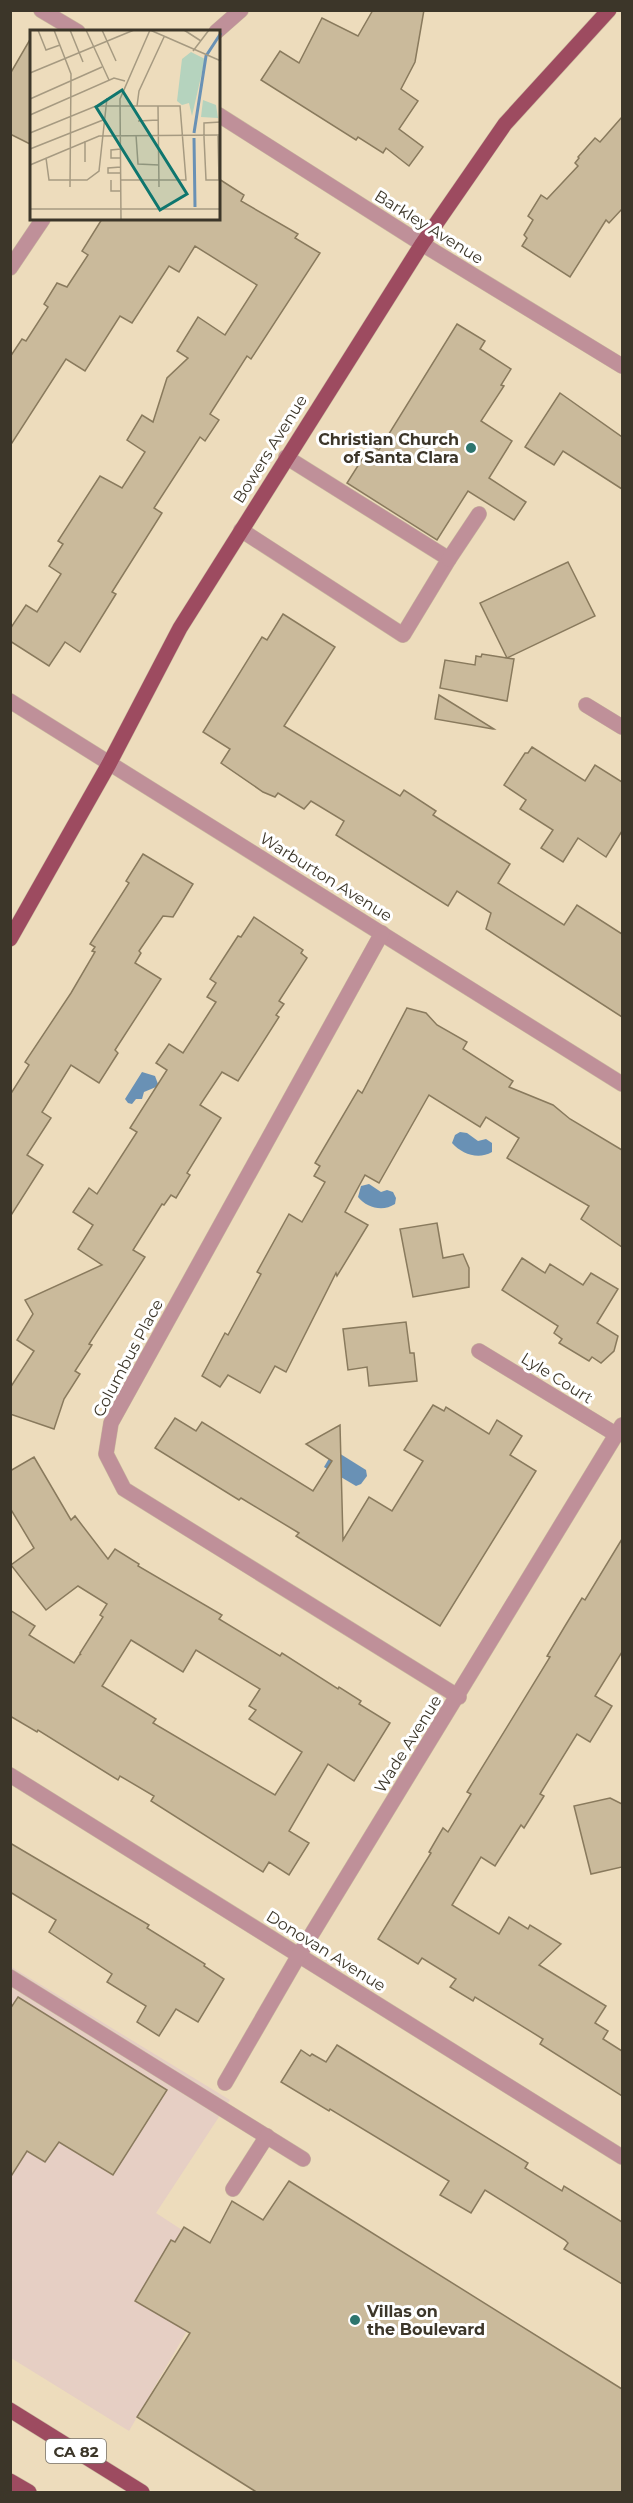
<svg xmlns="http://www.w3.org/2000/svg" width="633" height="2503" font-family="Montserrat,sans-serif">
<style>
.commercial{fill:#e6cfc4}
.water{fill:#6991b5}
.building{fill:#caba9b;stroke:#897a5d;stroke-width:1.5;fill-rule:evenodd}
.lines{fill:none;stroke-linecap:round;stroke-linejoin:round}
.minor-casing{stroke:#cabb9f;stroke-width:16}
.major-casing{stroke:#cabb9f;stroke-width:16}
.minor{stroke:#bf9099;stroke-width:15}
.major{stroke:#9d4b60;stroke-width:15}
.poi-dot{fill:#2d756e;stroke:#fff;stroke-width:2}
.labels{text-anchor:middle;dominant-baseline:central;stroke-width:6;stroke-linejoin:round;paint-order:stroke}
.shield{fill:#fff;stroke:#767269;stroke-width:1.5}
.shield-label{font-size:15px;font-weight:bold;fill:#3c3629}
.street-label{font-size:16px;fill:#3c3629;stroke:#fff}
.poi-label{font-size:16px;font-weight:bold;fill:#3c3629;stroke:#fff;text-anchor:end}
.inset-river{fill:none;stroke:#6991b5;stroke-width:3}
.inset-road{fill:none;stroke:#a69a81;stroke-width:1.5}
.view{fill:#0f766e;fill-opacity:0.15;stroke:#0f766e;stroke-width:3}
.inset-edge{fill:none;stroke:#3c3629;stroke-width:3}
</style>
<rect width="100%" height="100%" fill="#eddcbc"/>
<polygon class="commercial" points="10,1966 230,2100 156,2213 228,2260 129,2431 11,2358"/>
<g class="water">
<polygon points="142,1072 155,1076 158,1084 156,1087 144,1092 142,1099 136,1099 132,1104 128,1103 125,1099"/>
<path d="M460 1132 467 1133 478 1141 486 1139 492 1143V1152C478 1160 462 1154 452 1143L455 1135Z"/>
<path d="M369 1184 381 1192 387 1190 393 1192 396 1198 395 1204C383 1212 367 1208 358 1197L361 1186Z"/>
<polygon points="334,1450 366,1470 367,1476 361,1484 356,1486 324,1467"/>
</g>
<g class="building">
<polygon points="373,10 424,10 415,62 401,89 418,101 399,129 423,147 409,166 386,148 383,153 358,137 356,140 261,80 280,51 299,63 322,18 358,36"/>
<polygon points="32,36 32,145 10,134 10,74"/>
<polygon points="622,117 622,209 609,223 606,220 570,277 522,246 527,238 524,235 533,220 528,216 541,195 547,199 578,166 575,163 579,158 578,157 595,138 600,142"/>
<polygon points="219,179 244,195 241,201 298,234 295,238 320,253 251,359 247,356 210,414 219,420 205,441 200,437 154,508 162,513 112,592 116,594 80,652 65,642 49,666 10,641 10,629 26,605 37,612 61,574 49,566 63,544 58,541 100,476 122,488 145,452 127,440 142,415 153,422 167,378 188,358 177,351 198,317 225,335 257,285 195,246 179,272 169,266 132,323 120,316 85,371 66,359 10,446 10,357 22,339 26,341 48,307 44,304 57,283 67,287 88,255 82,251 102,219 219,219"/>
<polygon points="457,324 485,341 480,349 511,369 501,385 504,386 481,421 512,441 489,478 526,502 514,520 468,491 437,540 347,483 371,445 379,450"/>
<polygon points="560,393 622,437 622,489 563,451 554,465 525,447"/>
<polygon points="568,562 595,616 507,658 514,659 507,701 440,688 445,660 475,665 476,656 481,657 482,654 507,658 480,603"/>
<polygon points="283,614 335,647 284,726 400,796 404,790 436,811 433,815 510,864 498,883 564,925 577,905 622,934 622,1017 486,929 491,913 457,891 448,906 336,835 344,821 311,801 304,809 278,793 275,797 263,792 221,763 230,749 203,732 262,637 267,640"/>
<polygon points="439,695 494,729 493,729 435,719"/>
<polygon points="532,747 585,781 595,765 622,782 622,831 606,857 578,838 563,862 541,848 553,830 520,809 526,800 504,785 525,753 528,753"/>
<polygon points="143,854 193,884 173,917 163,916 139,951 141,953 135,963 161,979 115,1050 118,1053 99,1083 71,1065 42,1112 51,1118 27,1155 43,1165 10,1217 10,1095 29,1065 25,1062 71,993 95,952 92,951 95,947 90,944 129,883 126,881"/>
<polygon points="254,917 303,950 301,953 307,958 279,1001 284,1004 276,1015 279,1017 238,1081 222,1072 200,1105 221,1118 187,1173 190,1175 176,1198 171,1195 164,1205 162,1204 133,1250 145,1257 89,1344 92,1345 75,1371 80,1374 64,1399 54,1429 10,1414 10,1388 34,1351 17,1340 33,1314 25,1300 102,1265 78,1249 93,1225 73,1212 89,1188 97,1194 137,1132 130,1128 167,1070 156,1063 169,1044 183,1053 216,1002 207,997 216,983 210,979 238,936 241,937"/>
<polygon points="407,1008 426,1013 437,1025 467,1042 463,1049 513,1081 509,1087 553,1105 570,1119 622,1150 622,1247 581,1219 589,1206 507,1158 519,1138 486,1117 480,1127 429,1095 379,1183 365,1175 345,1212 368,1225 337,1276 336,1273 286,1372 275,1366 260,1393 228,1375 220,1387 202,1376 225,1333 228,1335 261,1274 257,1272 289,1214 302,1222 325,1182 314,1176 320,1166 315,1163 358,1090 362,1093"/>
<polygon points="437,1223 443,1258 463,1254 469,1268 469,1287 413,1297 400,1229"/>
<polygon points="522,1258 545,1273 550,1264 583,1285 591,1273 618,1289 597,1323 618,1336 614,1351 601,1363 592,1357 589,1361 559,1343 562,1339 554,1333 558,1326 502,1290"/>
<polygon points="406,1322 410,1353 414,1353 417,1381 369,1386 367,1367 348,1370 343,1329"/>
<polygon points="433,1405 444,1411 446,1407 489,1434 497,1420 522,1436 510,1455 536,1471 440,1626 296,1536 299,1533 241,1498 239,1500 155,1448 175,1418 196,1431 202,1422 313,1491 332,1461 306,1444 340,1425 343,1540 369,1497 392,1511 423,1461 404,1450"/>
<path d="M34 1457 71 1520 75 1516 108 1559 115 1549 139 1564 138 1566 222 1615 219 1619 280 1656 282 1653 338 1689 339 1687 361 1701 359 1704 390 1723 354 1781 328 1764 289 1831 309 1843 289 1875 269 1862 263 1872 151 1801 154 1796 120 1776 118 1780 38 1730 37 1732 10 1716V1610L35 1626 29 1635 74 1663 80 1654 81 1655 80 1653 103 1617 100 1615 107 1604 78 1586 46 1610 11 1565 34 1548 10 1508V1471ZM131 1640 183 1672 196 1650 260 1689 249 1706 256 1710 249 1719 302 1752 275 1795 153 1723 156 1719 102 1686Z"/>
<polygon points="622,1539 622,1652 595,1696 612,1706 590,1742 577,1734 540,1794 544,1796 524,1828 521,1825 495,1866 481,1857 452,1905 499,1934 509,1917 528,1929 530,1925 561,1944 539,1965 606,2006 595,2023 608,2031 603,2039 622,2051 622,2096 540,2044 543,2039 475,1997 473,2001 450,1987 456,1979 422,1958 418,1964 378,1939 431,1853 429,1852 443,1828 448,1832 471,1794 467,1792 550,1657 547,1656 565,1626 582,1598 585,1600"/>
<polygon points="610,1798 622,1804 622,1867 591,1874 574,1806"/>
<polygon points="10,1843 149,1925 147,1928 205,1964 204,1966 224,1979 198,2022 176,2009 159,2036 137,2022 146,2006 107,1982 112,1974 49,1932 56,1920 10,1892"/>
<polygon points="18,1997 167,2090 113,2175 59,2142 45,2162 27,2151 10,2178 10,2009"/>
<polygon points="337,2045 528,2163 525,2168 562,2191 564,2186 622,2222 622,2284 564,2249 568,2243 565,2240 485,2190 471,2213 440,2195 449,2181 330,2109 329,2111 281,2082 301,2050 310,2056 312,2054 326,2062"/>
<polygon points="289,2181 622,2389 622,2493 258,2493 137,2417 190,2333 135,2301 171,2240 175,2242 184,2227 210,2243 232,2201 263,2220"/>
</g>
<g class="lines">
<defs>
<g id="minor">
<polyline points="41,10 78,32"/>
<polyline points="216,32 241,10"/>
<polyline points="219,115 422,244 622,366"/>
<polyline points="10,268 43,219"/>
<polyline points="241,530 403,635 449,559 286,457"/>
<polyline points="449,559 479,514"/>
<polyline points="10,701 622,1084"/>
<polyline points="586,705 622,727"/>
<polyline points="382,933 111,1423 106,1454 124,1489 459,1697"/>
<polyline points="479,1351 617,1435"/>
<polyline points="10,1775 622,2157"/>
<polyline points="10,1977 303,2159"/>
<polyline points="225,2083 299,1955 622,1425"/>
<polyline points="233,2189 267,2136"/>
</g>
<g id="major">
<polyline points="10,939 109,764 180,628 422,244 505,124 609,10"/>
<polyline points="10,2410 142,2492"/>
<polyline points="10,2481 29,2492"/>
</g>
</defs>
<use href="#minor" class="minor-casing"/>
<use href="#major" class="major-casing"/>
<use href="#minor" class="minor"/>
<use href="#major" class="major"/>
</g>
<g class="poi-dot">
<circle cx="471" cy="448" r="6"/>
<circle cx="355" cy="2320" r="6"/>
</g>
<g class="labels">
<rect class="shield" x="46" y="2439" width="60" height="24" rx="4.5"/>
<g class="shield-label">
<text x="76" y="2451">CA 82</text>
</g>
<g class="street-label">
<text transform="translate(429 227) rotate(32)">Barkley Avenue</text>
<text transform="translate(270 449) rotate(-58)">Bowers Avenue</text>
<text transform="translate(326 877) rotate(32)">Warburton Avenue</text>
<text transform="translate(128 1358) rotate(-62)">Columbus Place</text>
<text transform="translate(557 1378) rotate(32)">Lyle Court</text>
<text transform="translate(408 1744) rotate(-58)">Wade Avenue</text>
<text transform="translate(326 1951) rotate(32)">Donovan Avenue</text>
</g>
<g class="poi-label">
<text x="459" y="439">Christian Church<tspan x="459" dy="18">of Santa Clara</tspan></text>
<text x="367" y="2311" text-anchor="start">Villas on<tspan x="367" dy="18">the Boulevard</tspan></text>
</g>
</g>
<g transform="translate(30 30)">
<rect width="190" height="190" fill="#eddcbc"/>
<path d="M161 22 175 29 162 86 159 73 152 75 147 71 152 29ZM173 70 186 75 188 88 171 87Z" fill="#b5d3be"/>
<path class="inset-river" d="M164 103 176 26 191 3M164 108 165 177"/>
<path class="inset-road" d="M8 0 16 20 30 15M24 0 41 44 40 157M40 0 53 32M56 0 79 50M72 0 86 31M120 0 191 31M154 0 171 11M163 21 179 0M0 43 104 0M0 69 72 37M107 76 109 61 134 7M128 76 129 157M0 85 84 48 95 51M108 91 128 90M191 92 174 93V107L176 150H191M0 103 66 76H150L156 150H91M106 105 108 134 129 135M188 105 189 150M0 119 73 90M16 128 19 150H57L69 141 77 68M90 128H81V120L91 119M55 132V111M0 135 69 106 191 105M91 137 78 138V143H91M81 150V161H91M0 179H191M91 190 90 69 120 0"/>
<path class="view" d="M92 60 157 164 130 180 66 77Z"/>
<rect width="190" height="190" class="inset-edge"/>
</g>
<rect width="633" height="2503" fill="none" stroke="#3c3629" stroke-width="24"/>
</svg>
